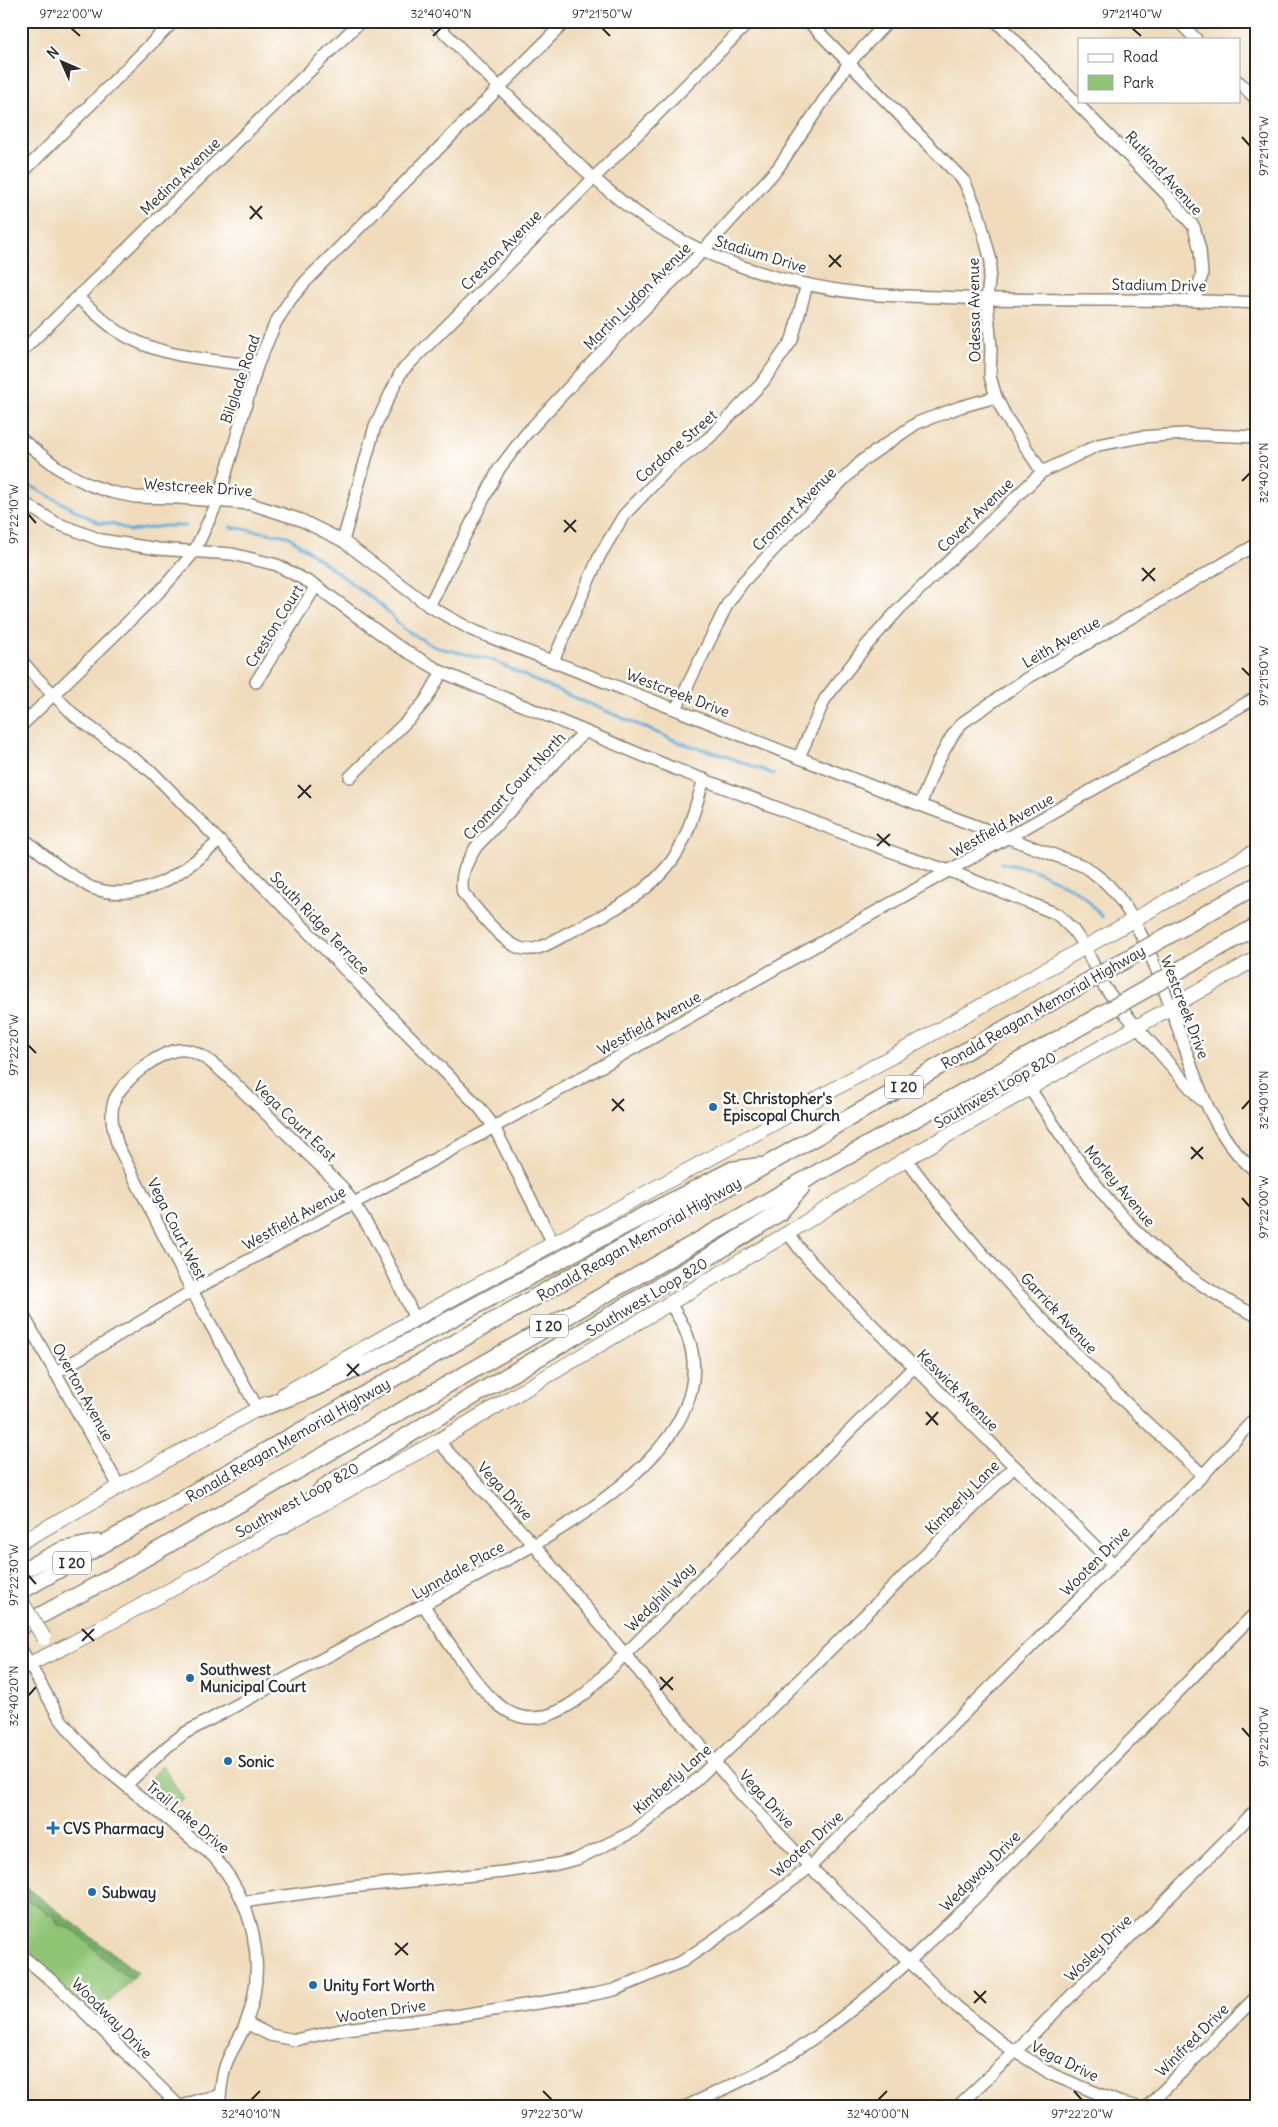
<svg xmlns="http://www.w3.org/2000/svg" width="1278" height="2127" font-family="Delius,sans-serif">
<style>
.green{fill:#91c576;stroke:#5e7850}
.forest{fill:#74aa67;stroke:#506a49}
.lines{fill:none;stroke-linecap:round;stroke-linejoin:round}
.stream{stroke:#5baad5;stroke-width:3}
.minor-casing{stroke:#8e8474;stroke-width:14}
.major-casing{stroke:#8e8474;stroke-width:16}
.highway-casing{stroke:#8e8474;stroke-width:19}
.minor{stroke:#fff;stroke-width:11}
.major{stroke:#fff;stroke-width:14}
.highway{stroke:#fff;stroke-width:16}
.major-bridge-casing{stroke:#8e8474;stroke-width:16;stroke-linecap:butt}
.highway-bridge-casing{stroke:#8e8474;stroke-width:19;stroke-linecap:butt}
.major-bridge{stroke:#fff;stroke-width:14}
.highway-bridge{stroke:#fff;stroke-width:16}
.ticks{fill:none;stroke:#2b2b2b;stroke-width:2}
.poi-dot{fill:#1f6fb2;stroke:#fff;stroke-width:2}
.labels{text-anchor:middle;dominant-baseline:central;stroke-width:5;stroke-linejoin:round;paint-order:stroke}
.shield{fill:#fff;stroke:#6b6b6b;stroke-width:1}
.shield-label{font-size:14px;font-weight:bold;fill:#2b2b2b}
.street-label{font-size:15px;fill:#2b2b2b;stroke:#fff}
.poi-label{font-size:15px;font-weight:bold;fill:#2b2b2b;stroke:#fff;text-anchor:start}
.neatline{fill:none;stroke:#2b2b2b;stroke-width:2}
.ticks-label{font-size:12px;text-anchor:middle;fill:#2b2b2b}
</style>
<rect width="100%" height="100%" fill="#fff"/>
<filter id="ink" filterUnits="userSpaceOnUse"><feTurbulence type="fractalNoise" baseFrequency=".02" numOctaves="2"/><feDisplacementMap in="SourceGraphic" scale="10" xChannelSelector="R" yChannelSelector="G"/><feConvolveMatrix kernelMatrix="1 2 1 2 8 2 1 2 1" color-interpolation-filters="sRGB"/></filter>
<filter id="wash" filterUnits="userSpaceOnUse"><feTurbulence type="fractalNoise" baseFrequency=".0096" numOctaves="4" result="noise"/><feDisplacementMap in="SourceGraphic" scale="20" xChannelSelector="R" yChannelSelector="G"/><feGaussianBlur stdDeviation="1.12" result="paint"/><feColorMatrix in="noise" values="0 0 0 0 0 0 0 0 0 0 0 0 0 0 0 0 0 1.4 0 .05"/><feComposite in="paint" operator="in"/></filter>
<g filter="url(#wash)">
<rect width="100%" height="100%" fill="#f0dcbc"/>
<g class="green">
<polygon points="162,1765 183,1798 177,1803 148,1781"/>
<polygon points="21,1883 138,1973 91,2019 21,1955"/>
</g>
<path class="forest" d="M21 1883 138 1973 134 1977C118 1978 87 1939 73 1930 69 1928 63 1927 58 1925L54 1915 48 1914 45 1910 21 1896Z"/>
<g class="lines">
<g class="stream">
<polyline points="21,478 29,485 99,523 114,524 130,531 164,526 186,526"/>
<polyline points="230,527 288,536 381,605 404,629 435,647 492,660 538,682 681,743 720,754 774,774"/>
<polyline points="1001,863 1032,869 1072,888 1086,898 1102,917"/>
</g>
</g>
</g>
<g filter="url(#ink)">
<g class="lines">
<defs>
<g id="minor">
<path d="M433 21C470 58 507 95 544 132 582 168 619 204 665 231 725 267 796 286 866 294 890 296 915 296 939 297 1045 303 1151 297 1257 303"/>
<polyline points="808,21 964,181 978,212 991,261 987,300 991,349 990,376 996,397 1006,417 1042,472"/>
<polyline points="996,21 1167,195 1194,227 1200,250 1202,275 1194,299"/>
<polyline points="1178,21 1196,39"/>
<polyline points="1239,82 1257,100"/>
<polyline points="21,174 174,21"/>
<path d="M77 297C90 308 102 320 116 330 157 358 209 359 257 366"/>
<polyline points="21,352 361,21"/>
<path d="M21 439 62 471 90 485 111 492 135 497 179 498 251 504 301 520 343 541 429 606 472 630 920 805 1086 867C1093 873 1101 878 1107 884 1150 927 1174 1023 1197 1081 1210 1115 1227 1150 1257 1172"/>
<polyline points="21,501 56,523 101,540 158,549 232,554 277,565 316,586 396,645 442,672 673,768 903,856 950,871 1057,914 1073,930 1085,947 1103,985 1122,1010 1201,1100"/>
<polyline points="343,541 375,426 401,372 750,21"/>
<polyline points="429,606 499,469 525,435 612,341 703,251 778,168 849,63 888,21"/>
<polyline points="21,660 35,676 76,717 152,772 480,1108 494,1127 553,1243"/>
<polyline points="553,661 600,555 624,515 670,467 709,438 762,383 792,340 807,284"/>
<polyline points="256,682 316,586"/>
<polyline points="676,709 728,603 743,582 781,542 863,460 917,423 960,407 996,397"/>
<polyline points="21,726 163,588 194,552 218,501 257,366 276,322 290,300 306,281 566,21"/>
<path d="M584 732 476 847C467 862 459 875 463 893 477 909 500 941 520 948 537 954 556 939 570 932 615 910 665 886 685 837 693 818 698 798 704 779"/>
<polyline points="799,757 825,699 866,646 899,609 1042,472 1098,445 1141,437 1184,434 1257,437"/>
<polyline points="350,777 414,714 426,700 442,672"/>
<polyline points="920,805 936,765 952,736 962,723 1026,679 1257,544"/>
<path d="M21 836C39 852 56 866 76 878 81 881 87 886 92 888 143 905 184 872 219 841"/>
<path d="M1030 1089C1066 1142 1101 1200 1149 1243 1180 1272 1219 1298 1257 1316"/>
<path d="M906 1159C991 1274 1097 1378 1203 1475"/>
<polyline points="788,1233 802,1252 833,1286 1113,1564"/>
<polyline points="21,1311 120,1488"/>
<polyline points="55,1373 192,1291 494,1127 1257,697"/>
<path d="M258 1409 192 1291 118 1146C114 1132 109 1116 114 1101 121 1081 164 1046 186 1050 202 1053 216 1066 228 1077L342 1187C372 1227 394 1273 415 1319"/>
<polyline points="438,1441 534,1545 741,1794 810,1867 957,2007 1002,2043 1053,2075 1121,2103 1135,2106"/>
<path d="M424 1606C438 1627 452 1648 467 1669 505 1721 532 1736 586 1693L914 1367"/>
<path d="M21 1649 59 1717 77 1740 108 1771 213 1856C254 1901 268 1966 246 2023 241 2037 231 2050 226 2064 221 2078 221 2092 219 2106"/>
<path d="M126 1785 168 1746 185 1733 534 1545C614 1497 749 1409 669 1303"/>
<polyline points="243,1902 340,1888 504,1872 557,1864 577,1859 634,1831 693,1783 763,1716 1014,1467"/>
<polyline points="21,1955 57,1985 179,2106"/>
<polyline points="246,2023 270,2035 295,2040 345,2029 461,2015 595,1994 614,1990 683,1961 722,1934 810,1867 1203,1475 1257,1416"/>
<polyline points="183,2106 198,2100 220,2096"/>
<path d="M687 2106C725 2088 765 2072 799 2048 885 1991 957 1916 1030 1843 1106 1766 1182 1688 1257 1611"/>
<polyline points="958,2106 1015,2052 1257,1809"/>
<polyline points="1148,2106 1257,1996"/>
</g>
<g id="major">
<polyline points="284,1394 415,1319 760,1131 1257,850"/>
<polyline points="21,1542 266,1404"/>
<polyline points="21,1668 69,1645 196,1576 282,1526 438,1441 788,1233 906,1159 1257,958"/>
</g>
<g id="highway">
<polyline points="1183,927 1257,885"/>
<polyline points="1204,956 1257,926"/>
<polyline points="258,1409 314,1388 373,1361 610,1233 732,1170 760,1166"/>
<polyline points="282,1526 329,1484 433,1420 722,1249 779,1213 801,1188"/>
<polyline points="21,1571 63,1550 97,1543"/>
<polyline points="21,1591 1041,1008"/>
<polyline points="21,1626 108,1579 810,1177 1055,1041"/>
</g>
</defs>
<use href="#minor" class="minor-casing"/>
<use href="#major" class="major-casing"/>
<use href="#highway" class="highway-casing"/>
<use href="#minor" class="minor"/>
<use href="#major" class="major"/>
<use href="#highway" class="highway"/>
<defs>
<polyline id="major-bridge" points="21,1601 44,1638"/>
<g id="highway-bridge">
<polyline points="1041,1008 1183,927"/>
<polyline points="1055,1041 1204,956"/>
</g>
</defs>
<use href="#major-bridge" class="major-bridge-casing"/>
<use href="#highway-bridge" class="highway-bridge-casing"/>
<use href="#major-bridge" class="major-bridge"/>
<use href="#highway-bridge" class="highway-bridge"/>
</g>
</g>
<path class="ticks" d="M71 28 80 36M602 28 610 36M1132 28 1141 36M433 36 441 28M1242 137 1250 146M250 206 262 219M250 219 262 206M829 255 841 267M829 267 841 255M1242 481 1250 473M28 514 36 523M564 520 576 532M564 532 576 520M1142 568 1155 581M1142 581 1155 568M1242 668 1250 676M298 785 311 798M298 798 311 785M877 834 890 846M877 846 890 834M28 1045 36 1053M612 1099 624 1111M1242 1109 1250 1100M612 1111 624 1099M1191 1147 1203 1159M1191 1159 1203 1147M1242 1198 1250 1207M347 1364 359 1376M347 1376 359 1364M926 1412 938 1425M926 1425 938 1412M28 1575 36 1584M82 1629 94 1641M82 1641 94 1629M660 1677 673 1690M660 1690 673 1677M28 1696 36 1687M1242 1728 1250 1737M395 1943 408 1955M395 1955 408 1943M974 1991 986 2003M974 2003 986 1991M543 2091 552 2100M1074 2091 1082 2100M251 2100 260 2091M878 2100 887 2091"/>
<g class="poi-dot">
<circle cx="713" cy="1107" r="5"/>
<circle cx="190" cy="1678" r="5"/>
<circle cx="228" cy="1761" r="5"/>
<path d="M50.5 1820.5h5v5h5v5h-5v5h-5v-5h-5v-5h5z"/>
<circle cx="92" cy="1892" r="5"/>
<circle cx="313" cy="1985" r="5"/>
</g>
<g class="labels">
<g class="shield">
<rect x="885" y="1075.5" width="38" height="23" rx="4"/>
<rect x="530" y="1314.5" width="38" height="23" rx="4"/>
<rect x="53" y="1551.5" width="38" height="23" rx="4"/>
</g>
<g class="shield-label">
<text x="904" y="1087">I 20</text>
<text x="549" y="1326">I 20</text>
<text x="72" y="1563">I 20</text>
</g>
<g class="street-label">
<text transform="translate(1164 173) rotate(48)">Rutland Avenue</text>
<text transform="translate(180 176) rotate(-44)">Medina Avenue</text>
<text transform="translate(501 250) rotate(-45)">Creston Avenue</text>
<text transform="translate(761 254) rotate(17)">Stadium Drive</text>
<text transform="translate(1159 285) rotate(1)">Stadium Drive</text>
<text transform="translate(637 296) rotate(-45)">Martin Lydon Avenue</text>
<text transform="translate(974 310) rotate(-91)">Odessa Avenue</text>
<text transform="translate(240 379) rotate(-71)">Bilglade Road</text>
<text transform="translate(676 446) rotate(-41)">Cordone Street</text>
<text transform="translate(198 487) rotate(4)">Westcreek Drive</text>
<text transform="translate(794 509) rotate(-45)">Cromart Avenue</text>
<text transform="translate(975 515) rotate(-44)">Covert Avenue</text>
<text transform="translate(274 626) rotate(-58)">Creston Court</text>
<text transform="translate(1061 642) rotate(-30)">Leith Avenue</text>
<text transform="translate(678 693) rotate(21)">Westcreek Drive</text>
<text transform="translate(514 786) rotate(-47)">Cromart Court North</text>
<text transform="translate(1002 825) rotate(-29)">Westfield Avenue</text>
<text transform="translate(320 923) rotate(46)">South Ridge Terrace</text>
<text transform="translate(1043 1007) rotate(-30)">Ronald Reagan Memorial Highway</text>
<text transform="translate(1185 1007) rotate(69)">Westcreek Drive</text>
<text transform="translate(649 1023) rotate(-29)">Westfield Avenue</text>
<text transform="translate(995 1090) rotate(-30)">Southwest Loop 820</text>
<text transform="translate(295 1121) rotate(44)">Vega Court East</text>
<text transform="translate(1120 1186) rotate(50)">Morley Avenue</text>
<text transform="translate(294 1218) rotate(-29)">Westfield Avenue</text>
<text transform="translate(177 1229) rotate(63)">Vega Court West</text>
<text transform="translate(639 1239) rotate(-30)">Ronald Reagan Memorial Highway</text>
<text transform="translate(647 1297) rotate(-31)">Southwest Loop 820</text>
<text transform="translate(1059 1313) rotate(47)">Garrick Avenue</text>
<text transform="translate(958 1390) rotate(45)">Keswick Avenue</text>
<text transform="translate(83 1392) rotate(61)">Overton Avenue</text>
<text transform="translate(288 1440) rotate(-30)">Ronald Reagan Memorial Highway</text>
<text transform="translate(505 1491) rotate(47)">Vega Drive</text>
<text transform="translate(962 1497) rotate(-45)">Kimberly Lane</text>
<text transform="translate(297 1500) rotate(-29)">Southwest Loop 820</text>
<text transform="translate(1095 1561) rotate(-45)">Wooten Drive</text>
<text transform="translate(458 1570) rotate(-29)">Lynndale Place</text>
<text transform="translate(660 1597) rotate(-45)">Wedghill Way</text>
<text transform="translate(672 1779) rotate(-41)">Kimberly Lane</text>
<text transform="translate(767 1799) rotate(47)">Vega Drive</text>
<text transform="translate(188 1817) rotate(40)">Trail Lake Drive</text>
<text transform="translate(807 1844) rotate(-42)">Wooten Drive</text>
<text transform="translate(980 1871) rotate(-45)">Wedgway Drive</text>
<text transform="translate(1098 1948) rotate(-45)">Wosley Drive</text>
<text transform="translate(381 2011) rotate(-8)">Wooten Drive</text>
<text transform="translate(112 2018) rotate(45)">Woodway Drive</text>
<text transform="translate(1192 2040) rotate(-45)">Winifred Drive</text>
<text transform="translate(1065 2061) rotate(26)">Vega Drive</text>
</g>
<g class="poi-label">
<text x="723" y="1098">St. Christopher's<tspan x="723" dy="17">Episcopal Church</tspan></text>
<text x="200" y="1669">Southwest<tspan x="200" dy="17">Municipal Court</tspan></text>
<text x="238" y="1761">Sonic</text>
<text x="63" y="1828">CVS Pharmacy</text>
<text x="102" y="1892">Subway</text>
<text x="323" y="1985">Unity Fort Worth</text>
</g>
</g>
<rect width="1278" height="2127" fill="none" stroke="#fff" stroke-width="55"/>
<rect x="1078" y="38" width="162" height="65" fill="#ffffff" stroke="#aaaaaa"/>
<rect x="1088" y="54" width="25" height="8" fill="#ffffff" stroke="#aaaaaa"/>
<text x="1123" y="62" font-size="15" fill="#2b2b2b">Road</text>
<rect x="1088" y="75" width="25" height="15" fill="#91c576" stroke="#aaaaaa"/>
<text x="1123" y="88" font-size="15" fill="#2b2b2b">Park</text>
<g transform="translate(62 62) rotate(315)" stroke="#ffffff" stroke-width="4" paint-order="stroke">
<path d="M0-4L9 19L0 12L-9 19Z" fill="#2b2b2b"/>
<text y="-8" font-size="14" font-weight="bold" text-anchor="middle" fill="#2b2b2b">N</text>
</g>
<rect x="28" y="28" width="1222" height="2072" class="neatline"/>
<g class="ticks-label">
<text x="71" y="18">97°22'00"W</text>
<text x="441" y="18">32°40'40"N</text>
<text x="602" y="18">97°21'50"W</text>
<text x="1132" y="18">97°21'40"W</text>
<text transform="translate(1264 146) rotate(-90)" y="4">97°21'40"W</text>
<text transform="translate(1264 473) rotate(-90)" y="4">32°40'20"N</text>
<text transform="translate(14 514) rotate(-90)" y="4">97°22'10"W</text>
<text transform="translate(1264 676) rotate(-90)" y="4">97°21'50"W</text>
<text transform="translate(14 1045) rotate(-90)" y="4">97°22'20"W</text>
<text transform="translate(1264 1100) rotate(-90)" y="4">32°40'10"N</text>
<text transform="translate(1264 1207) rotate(-90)" y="4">97°22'00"W</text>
<text transform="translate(14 1575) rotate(-90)" y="4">97°22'30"W</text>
<text transform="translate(14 1696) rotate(-90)" y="4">32°40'20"N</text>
<text transform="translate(1264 1737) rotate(-90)" y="4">97°22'10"W</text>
<text x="251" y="2118">32°40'10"N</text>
<text x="552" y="2118">97°22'30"W</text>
<text x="878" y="2118">32°40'00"N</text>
<text x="1082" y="2118">97°22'20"W</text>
</g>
</svg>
